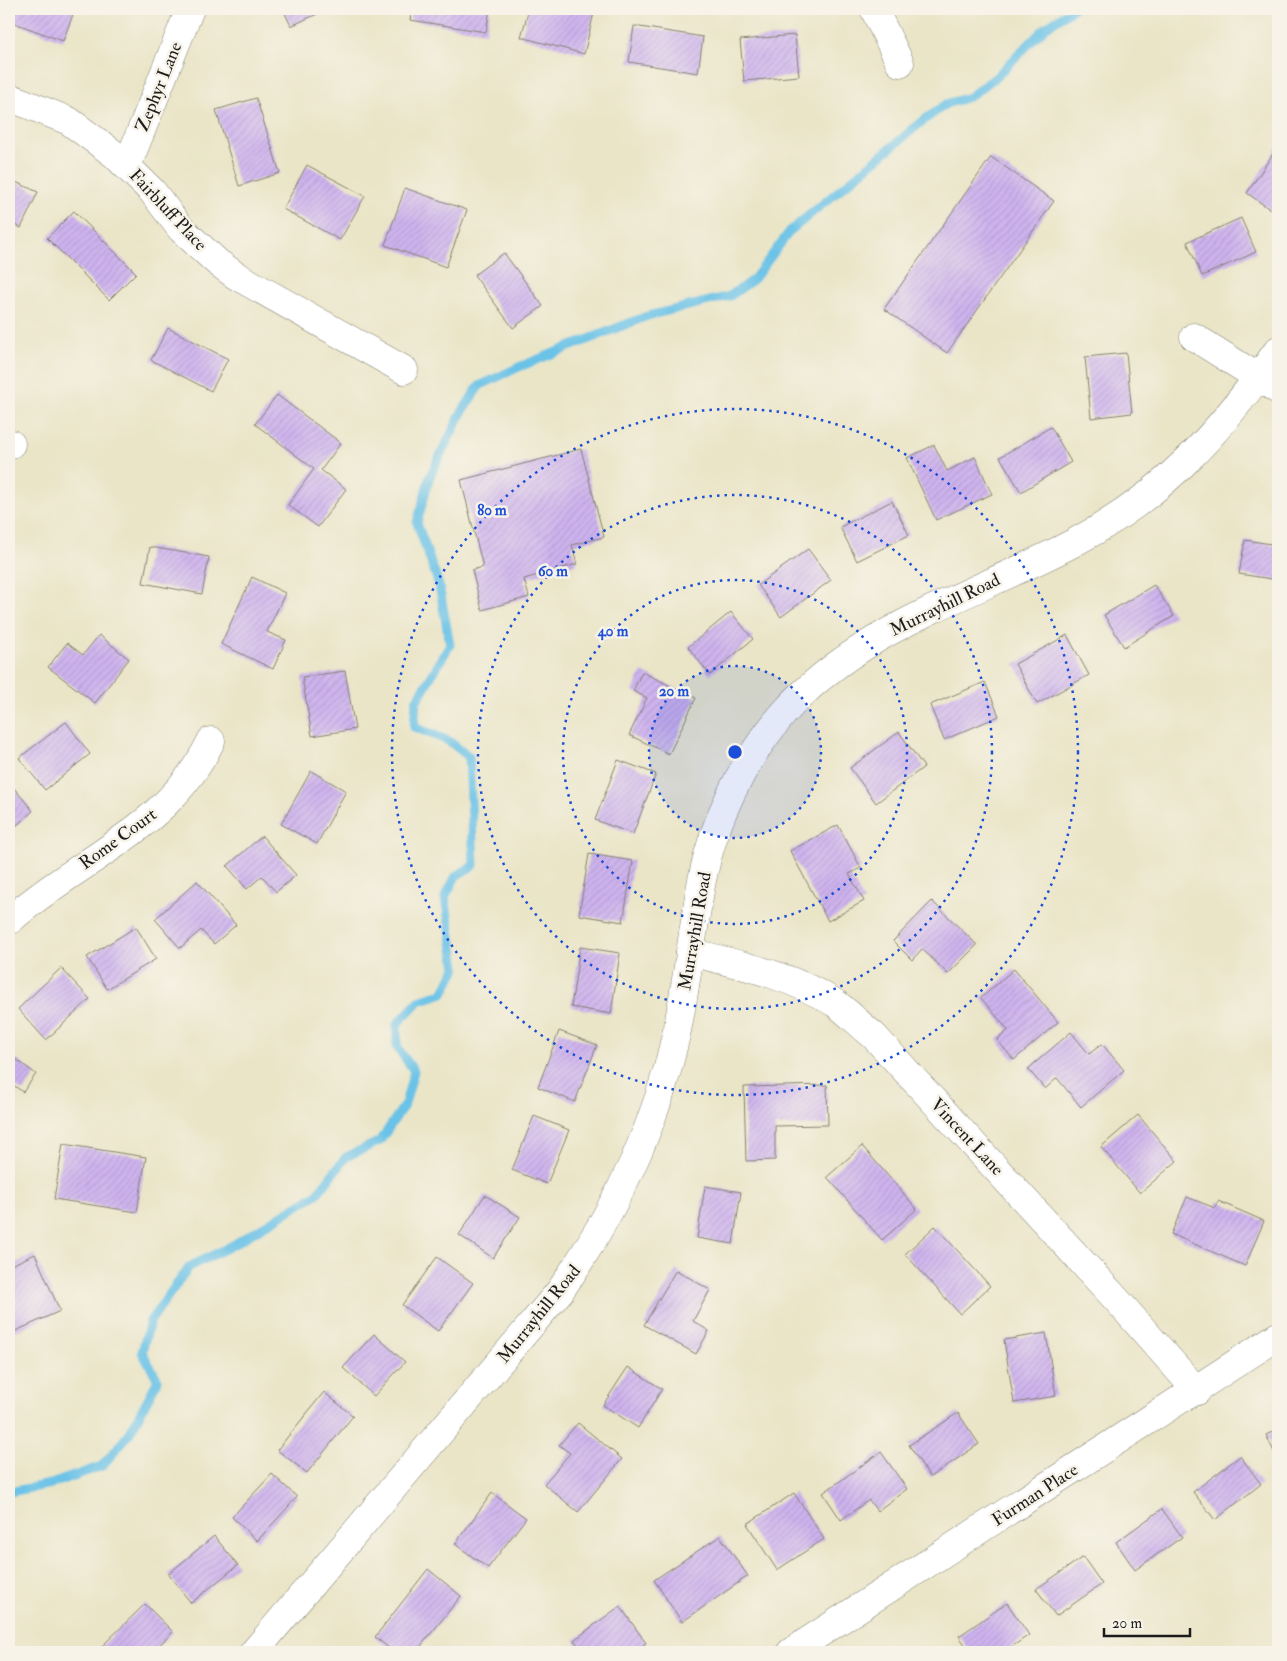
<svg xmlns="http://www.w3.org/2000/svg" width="1287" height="1661" font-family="'IM FELL Double Pica',serif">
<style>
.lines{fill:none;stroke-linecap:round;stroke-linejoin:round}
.stream{stroke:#6ac2e7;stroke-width:9}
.building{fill:url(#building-hatch)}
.minor-casing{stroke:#838072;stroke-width:29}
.minor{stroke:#fff;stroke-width:28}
.ring{fill:none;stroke:#1d4ed8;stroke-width:2.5;stroke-dasharray:2.5 5}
.labels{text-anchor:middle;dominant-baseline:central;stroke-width:5;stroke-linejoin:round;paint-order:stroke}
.street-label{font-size:18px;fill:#1c1c1c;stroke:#f7f3e8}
.centre{fill:#1d4ed8;stroke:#f7f3e8;stroke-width:2.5}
.ring-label{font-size:15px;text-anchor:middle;font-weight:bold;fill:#1d4ed8;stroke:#f7f3e8;stroke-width:5;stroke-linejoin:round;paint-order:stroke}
</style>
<defs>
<pattern id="building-hatch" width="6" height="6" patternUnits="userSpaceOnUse" patternTransform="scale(1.25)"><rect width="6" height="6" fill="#cfb4ef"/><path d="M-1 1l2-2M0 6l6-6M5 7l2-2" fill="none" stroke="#b19acc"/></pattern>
</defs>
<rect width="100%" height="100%" fill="#f7f3e8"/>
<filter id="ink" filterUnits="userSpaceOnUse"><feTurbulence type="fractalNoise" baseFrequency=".02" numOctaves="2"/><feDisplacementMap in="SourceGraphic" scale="10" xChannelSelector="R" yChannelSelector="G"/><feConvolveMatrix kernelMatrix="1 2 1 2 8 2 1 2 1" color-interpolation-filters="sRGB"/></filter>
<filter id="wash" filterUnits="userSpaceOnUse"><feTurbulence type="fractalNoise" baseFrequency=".0096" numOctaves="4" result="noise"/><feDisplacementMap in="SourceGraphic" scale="20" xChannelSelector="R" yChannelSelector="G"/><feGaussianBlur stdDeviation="1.12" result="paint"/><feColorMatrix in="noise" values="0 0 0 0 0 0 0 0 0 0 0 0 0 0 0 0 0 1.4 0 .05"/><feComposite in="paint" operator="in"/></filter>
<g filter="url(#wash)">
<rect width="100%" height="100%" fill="#eae5c7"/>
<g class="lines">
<polyline class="stream" points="9,1492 51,1484 102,1466 129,1434 158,1380 142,1352 150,1321 189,1267 231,1246 317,1194 346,1157 380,1141 405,1104 414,1071 397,1047 397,1024 419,1001 443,993 456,968 445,897 456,876 474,865 469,757 449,741 414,727 416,702 450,645 439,585 417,523 430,476 462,412 479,386 519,367 647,316 730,296 754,279 790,231 923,121 946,104 969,97 996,77 1046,27 1073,9"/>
</g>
<g id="blocks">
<g class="building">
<polygon points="9,9 75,9 63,41 9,21"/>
<polygon points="283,9 328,9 291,26"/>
<polygon points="412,9 490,9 486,32 410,20"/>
<polygon points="529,9 578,9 594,13 584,54 521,37"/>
<polygon points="634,26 703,37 698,73 629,62"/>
<polygon points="795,35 799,76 744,81 740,40"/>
<polygon points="256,98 280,173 239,186 216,110"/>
<polygon points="1278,146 1278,215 1247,193"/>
<polygon points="991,157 1054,201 947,353 884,309"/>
<polygon points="307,165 365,196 340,240 283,209"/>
<polygon points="9,179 38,192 21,228 9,222"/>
<polygon points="405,188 467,210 446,267 385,245"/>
<polygon points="74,211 136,273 109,300 47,238"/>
<polygon points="1241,218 1256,252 1202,276 1187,242"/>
<polygon points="504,253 543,306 513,328 474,275"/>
<polygon points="168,328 228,359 211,391 151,360"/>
<polygon points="1126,353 1132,413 1091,418 1085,357"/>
<polygon points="277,395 341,443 321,470 346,489 318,527 288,505 314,469 255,424"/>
<polygon points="1051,427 1071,462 1021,492 1000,457"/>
<polygon points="934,445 947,471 975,457 992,494 936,520 907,458"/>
<polygon points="581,449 604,537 572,545 577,564 524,579 529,597 482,610 472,570 483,567 461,480"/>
<polygon points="892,501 909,535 857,561 840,527"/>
<polygon points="1245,540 1278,545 1278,580 1239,574"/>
<polygon points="150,547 209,557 202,594 143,583"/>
<polygon points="808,549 831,580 781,617 758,585"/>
<polygon points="252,577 285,593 267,632 286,640 273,669 221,644"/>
<polygon points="1154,585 1174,616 1124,647 1104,615"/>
<polygon points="731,612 753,639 710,675 688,647"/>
<polygon points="99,635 129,659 95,703 48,667 67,643 83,655"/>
<polygon points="1067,635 1089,675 1037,704 1015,664"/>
<polygon points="345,671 355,729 312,736 302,677"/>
<polygon points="642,672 696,698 669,754 629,735 647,698 633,691"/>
<polygon points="985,682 999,716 944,740 930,705"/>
<polygon points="66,722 90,754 45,790 19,758"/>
<polygon points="899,732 924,767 876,803 850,768"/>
<polygon points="618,760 656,774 633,834 595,820"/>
<polygon points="311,771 346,791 317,844 281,824"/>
<polygon points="14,788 33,811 9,832 9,792"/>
<polygon points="838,825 861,868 849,874 864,901 828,921 790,851"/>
<polygon points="262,836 296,875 276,892 262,876 247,889 227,866"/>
<polygon points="589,854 633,861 623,922 579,915"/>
<polygon points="197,881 236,925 214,944 201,930 180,948 155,919"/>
<polygon points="932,901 977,945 948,974 922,949 912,960 893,941"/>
<polygon points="136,927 156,959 107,989 87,957"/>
<polygon points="580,947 620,953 611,1014 571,1007"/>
<polygon points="61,968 90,999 46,1040 18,1009"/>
<polygon points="1014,969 1058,1022 1014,1060 997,1040 1008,1030 981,998"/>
<polygon points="559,1031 597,1045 575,1102 538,1087"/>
<polygon points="1071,1032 1089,1054 1102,1044 1124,1070 1081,1107 1057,1078 1045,1089 1028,1069"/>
<polygon points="9,1054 36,1074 23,1092 9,1082"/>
<polygon points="827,1085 828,1125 775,1126 775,1160 746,1161 744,1087"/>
<polygon points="1138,1115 1177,1161 1140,1193 1101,1147"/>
<polygon points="534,1116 569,1130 547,1184 512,1170"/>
<polygon points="63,1144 146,1157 137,1212 54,1199"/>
<polygon points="862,1146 917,1209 882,1240 827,1177"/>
<polygon points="705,1186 741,1192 733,1244 697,1238"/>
<polygon points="485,1195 520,1217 493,1258 459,1235"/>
<polygon points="1187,1197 1215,1208 1218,1201 1264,1221 1245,1266 1171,1234"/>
<polygon points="935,1226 990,1286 960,1314 905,1254"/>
<polygon points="35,1254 60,1311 9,1334 9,1285 11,1284 9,1266"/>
<polygon points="437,1257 473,1283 438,1331 402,1305"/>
<polygon points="676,1270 710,1290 693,1321 709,1331 696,1354 644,1325"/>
<polygon points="1046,1333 1056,1396 1014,1403 1004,1340"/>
<polygon points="374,1334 405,1362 374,1396 343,1368"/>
<polygon points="628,1367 662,1389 638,1428 603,1405"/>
<polygon points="324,1392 353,1416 307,1473 277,1450"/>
<polygon points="958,1413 979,1444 930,1477 909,1445"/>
<polygon points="578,1423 622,1459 578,1512 544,1484 570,1453 559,1445"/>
<polygon points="1278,1429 1278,1460 1266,1435"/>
<polygon points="881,1452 907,1489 877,1511 869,1500 841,1520 823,1493"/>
<polygon points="1240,1456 1261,1484 1215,1520 1193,1492"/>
<polygon points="272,1474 297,1497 257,1541 232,1517"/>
<polygon points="492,1493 526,1518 488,1568 455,1544"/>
<polygon points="794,1493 824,1539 777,1570 747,1524"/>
<polygon points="1162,1509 1182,1537 1135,1570 1116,1542"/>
<polygon points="214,1536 238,1565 191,1603 168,1574"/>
<polygon points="720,1536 748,1576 682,1622 654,1580"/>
<polygon points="1083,1557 1102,1584 1056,1616 1036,1589"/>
<polygon points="428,1569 461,1596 416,1652 394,1652 375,1637"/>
<polygon points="1007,1603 1029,1635 1004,1652 970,1652 959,1636"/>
<polygon points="145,1604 173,1632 152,1652 96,1652"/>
<polygon points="620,1606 646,1643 634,1652 583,1652 574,1640"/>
</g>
</g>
</g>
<g filter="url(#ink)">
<use href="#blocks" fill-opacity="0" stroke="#838072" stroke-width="1"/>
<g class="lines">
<defs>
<g id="minor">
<polyline points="874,9 900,63"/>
<polyline points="9,97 69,121 114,154 152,191 181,229 217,262 235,275 404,370"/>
<polyline points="127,166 190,9"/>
<polyline points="1194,337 1278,390"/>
<polyline points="9,444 11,444"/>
<path d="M9 921C78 859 169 829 211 741"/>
<path d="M690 952C741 965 790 975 835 1003 848 1012 860 1025 873 1035L1116 1299 1197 1391"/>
<path d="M254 1652 560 1291C613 1214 656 1128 676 1035 687 984 692 932 702 880 714 819 743 760 784 713 859 627 978 594 1075 542 1165 495 1221 430 1278 350"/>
<polyline points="791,1652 1278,1336"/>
</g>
</defs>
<use href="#minor" class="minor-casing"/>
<use href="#minor" class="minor"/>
</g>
</g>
<circle cx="735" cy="752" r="86" fill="#1d4ed8" fill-opacity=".12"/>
<g class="ring">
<circle cx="735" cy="752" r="86"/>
<circle cx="735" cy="752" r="172"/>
<circle cx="735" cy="752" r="257"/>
<circle cx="735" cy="752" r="343"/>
</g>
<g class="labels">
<g class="street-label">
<text transform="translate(159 87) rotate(-68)">Zephyr Lane</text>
<text transform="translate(168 210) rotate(47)">Fairbluff Place</text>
<text transform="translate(945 605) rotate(-26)">Murrayhill Road</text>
<text transform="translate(118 839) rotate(-36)">Rome Court</text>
<text transform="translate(695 931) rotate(-80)">Murrayhill Road</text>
<text transform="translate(967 1137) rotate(47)">Vincent Lane</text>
<text transform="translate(539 1314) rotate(-51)">Murrayhill Road</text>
<text transform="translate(1035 1495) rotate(-33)">Furman Place</text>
</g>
</g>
<circle cx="735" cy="752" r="8" class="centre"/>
<g class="ring-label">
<text x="492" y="515">80 m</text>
<text x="553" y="576">60 m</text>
<text x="613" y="636">40 m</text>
<text x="674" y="696">20 m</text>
</g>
<rect width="1287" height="1661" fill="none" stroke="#f7f3e8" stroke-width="30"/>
<path d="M1104 1628v8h86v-8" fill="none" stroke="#1c1c1c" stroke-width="2.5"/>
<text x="1112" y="1628" font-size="15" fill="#1c1c1c" stroke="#f7f3e8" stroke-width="4" paint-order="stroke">20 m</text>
</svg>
